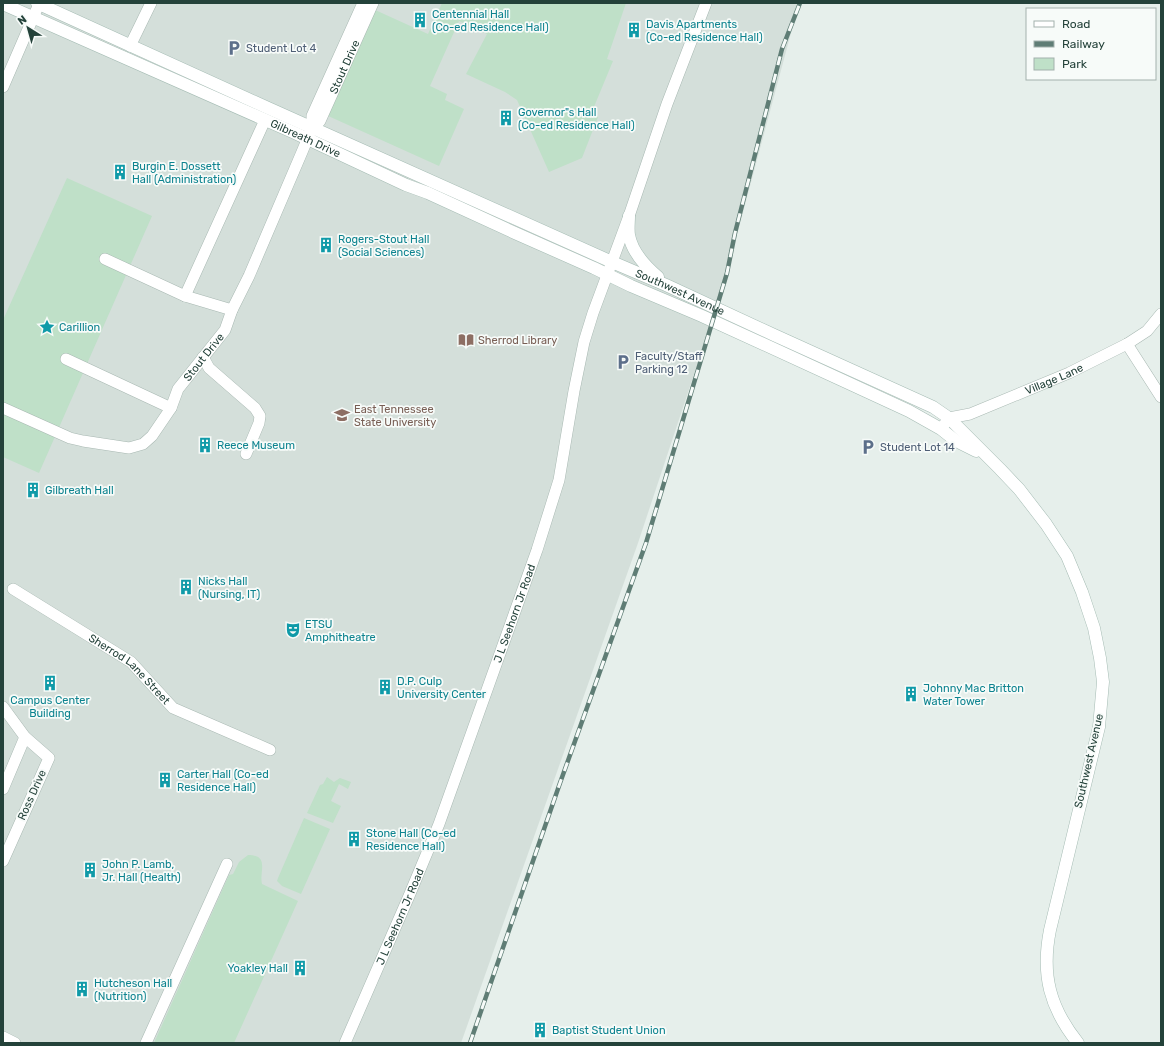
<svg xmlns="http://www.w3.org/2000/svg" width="1164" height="1046" font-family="Rubik,sans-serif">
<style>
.built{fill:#d4dfda}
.green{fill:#bfe0c8}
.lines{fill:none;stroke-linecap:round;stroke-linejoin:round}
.street-casing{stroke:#a8b8b2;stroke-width:12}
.secondary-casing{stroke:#a4bbb3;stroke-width:13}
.street{stroke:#fff;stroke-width:11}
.secondary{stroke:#fff;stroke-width:12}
.rail-casing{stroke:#5f7d75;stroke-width:4.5}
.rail{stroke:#f7fbf9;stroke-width:3;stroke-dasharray:9;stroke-linecap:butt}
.labels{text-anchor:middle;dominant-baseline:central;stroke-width:3.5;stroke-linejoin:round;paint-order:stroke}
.culture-label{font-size:11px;fill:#0d838f;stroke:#f7fbf9;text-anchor:start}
.service-label{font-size:11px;fill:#4e5e75;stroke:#f7fbf9;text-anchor:start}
.street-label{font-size:11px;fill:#24423a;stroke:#f7fbf9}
.education-label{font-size:11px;fill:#785e54;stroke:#f7fbf9;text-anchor:start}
</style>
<rect width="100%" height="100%" fill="#e6efeb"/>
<polygon class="built" points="3,3 799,3 723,287 638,543 461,1043 3,1043"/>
<g class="green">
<polygon points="442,3 626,3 607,59 613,61 591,114 598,117 582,158 549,172 517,100 505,92 466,74 487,34 459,21 430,86 447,94 445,100 464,109 439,166 326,115 373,9 428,34"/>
<polygon points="67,178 152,216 39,473 3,457 3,320"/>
<polygon points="327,777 334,782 340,778 351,782 348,789 339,784 331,801 341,806 333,823 307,813 320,785 323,784"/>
<polygon points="304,818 330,829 301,894 282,886 277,881 278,878"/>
<path d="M248 855C270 855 259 872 262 884L298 901 234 1043H154L229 875 233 874 239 862Z"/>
</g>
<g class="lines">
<defs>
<g id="street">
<polyline points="130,46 151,3"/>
<polyline points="3,87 39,4"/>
<path id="s1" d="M312 128 320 121 373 3"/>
<polyline points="105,259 185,296 232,310"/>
<polyline points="185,296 265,120"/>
<polyline points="1127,344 1161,397"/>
<polyline points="203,357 209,368 255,408 260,416 259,423 246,454"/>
<polyline points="66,359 171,408"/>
<path id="s2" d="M3 408 70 438 83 441 129 448 143 444 152 436 171 408 178 389 225 330 232 310 249 276 302 152 312 128V116L363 3"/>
<path id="s3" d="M941 429 949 418 970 414 1069 373 1127 344 1147 331 1161 314"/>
<path id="s4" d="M13 589 131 662 173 708 270 750"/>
<polyline points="3,707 25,737 49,758 3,861"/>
<polyline points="3,789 25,737"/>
<polyline points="3,1037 15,1043"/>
<polyline points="146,1043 227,864"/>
<path id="s5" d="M345 1043 409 896 439 824 537 550 559 480 574 391 584 342 593 313 629 216 667 104 706 3"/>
</g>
<g id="secondary">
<path id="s6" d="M37 3 268 108 612 262 666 285 774 335 933 407 949 418 1000 469 1019 489 1046 524 1067 556 1082 592 1094 628 1100 658 1103 682 1099 727 1050 930C1041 975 1050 1008 1078 1043"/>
<path id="s7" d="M3 4 295 133 406 185 428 193 515 233 594 268 631 286 702 316 844 381 909 411 941 429 956 441 976 451"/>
<path d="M629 216C629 222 628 229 629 235 632 252 645 266 658 277"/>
</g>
</defs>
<use href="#street" class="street-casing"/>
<use href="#secondary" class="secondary-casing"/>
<use href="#street" class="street"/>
<use href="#secondary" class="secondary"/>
<defs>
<polyline id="rail" points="470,1043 560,783 646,543 727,273 735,233 782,49 800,3"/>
</defs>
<use href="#rail" class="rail-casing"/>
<use href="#rail" class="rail"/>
</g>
<defs>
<symbol id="building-bare" viewBox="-9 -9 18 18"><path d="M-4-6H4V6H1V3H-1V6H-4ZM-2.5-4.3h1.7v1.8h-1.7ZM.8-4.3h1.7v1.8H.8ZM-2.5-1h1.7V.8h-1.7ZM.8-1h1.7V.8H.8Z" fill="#0f9aa8" stroke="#f7fbf9" stroke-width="2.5" paint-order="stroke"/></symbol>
<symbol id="parking-bare" viewBox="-9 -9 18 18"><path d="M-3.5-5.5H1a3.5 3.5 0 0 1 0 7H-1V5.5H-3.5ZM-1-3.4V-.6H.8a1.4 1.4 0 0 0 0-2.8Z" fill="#5c6f8a" stroke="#f7fbf9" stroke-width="2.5" paint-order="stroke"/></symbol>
<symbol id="sight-bare" viewBox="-9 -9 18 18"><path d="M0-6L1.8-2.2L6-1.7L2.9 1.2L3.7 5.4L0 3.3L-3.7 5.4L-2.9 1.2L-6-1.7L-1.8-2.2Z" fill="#0f9aa8" stroke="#f7fbf9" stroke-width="2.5" paint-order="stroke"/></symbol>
<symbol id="library-bare" viewBox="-9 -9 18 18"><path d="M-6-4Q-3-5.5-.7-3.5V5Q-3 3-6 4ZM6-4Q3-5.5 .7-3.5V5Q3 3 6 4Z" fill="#8d6e63" stroke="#f7fbf9" stroke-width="2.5" paint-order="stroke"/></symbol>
<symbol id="university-bare" viewBox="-9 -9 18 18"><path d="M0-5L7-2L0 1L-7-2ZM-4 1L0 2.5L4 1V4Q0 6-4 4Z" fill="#8d6e63" stroke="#f7fbf9" stroke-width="2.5" paint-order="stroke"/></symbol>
<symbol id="theatre-bare" viewBox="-9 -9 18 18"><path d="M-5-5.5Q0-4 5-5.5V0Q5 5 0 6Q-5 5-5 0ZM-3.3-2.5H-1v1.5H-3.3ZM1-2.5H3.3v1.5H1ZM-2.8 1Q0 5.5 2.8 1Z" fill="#0f9aa8" stroke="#f7fbf9" stroke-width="2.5" paint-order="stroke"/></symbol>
</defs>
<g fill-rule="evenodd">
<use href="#building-bare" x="409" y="9" width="22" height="22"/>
<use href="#building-bare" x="623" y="19" width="22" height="22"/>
<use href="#parking-bare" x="223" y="37" width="22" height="22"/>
<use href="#building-bare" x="495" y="107" width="22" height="22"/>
<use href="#building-bare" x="109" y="161" width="22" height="22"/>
<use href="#building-bare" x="315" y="234" width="22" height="22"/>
<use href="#sight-bare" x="36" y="316" width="22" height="22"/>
<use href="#library-bare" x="455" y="329" width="22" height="22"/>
<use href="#parking-bare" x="612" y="351" width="22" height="22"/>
<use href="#university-bare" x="331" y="404" width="22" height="22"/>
<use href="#building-bare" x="194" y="434" width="22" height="22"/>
<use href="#parking-bare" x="857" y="436" width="22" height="22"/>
<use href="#building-bare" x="22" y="479" width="22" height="22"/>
<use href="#building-bare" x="175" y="576" width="22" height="22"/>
<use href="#theatre-bare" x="282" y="619" width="22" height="22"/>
<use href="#building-bare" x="39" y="672" width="22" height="22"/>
<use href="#building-bare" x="374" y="676" width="22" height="22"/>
<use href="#building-bare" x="900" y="683" width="22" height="22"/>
<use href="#building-bare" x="154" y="769" width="22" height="22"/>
<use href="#building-bare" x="343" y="828" width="22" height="22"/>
<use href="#building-bare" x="79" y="859" width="22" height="22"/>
<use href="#building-bare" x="289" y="957" width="22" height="22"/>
<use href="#building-bare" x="71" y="978" width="22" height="22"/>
<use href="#building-bare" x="529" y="1019" width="22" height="22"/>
</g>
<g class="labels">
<g class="culture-label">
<text x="432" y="14">Centennial Hall<tspan x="432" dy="13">(Co-ed Residence Hall)</tspan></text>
<text x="646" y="24">Davis Apartments<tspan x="646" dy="13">(Co-ed Residence Hall)</tspan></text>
<text x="518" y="112">Governor"s Hall<tspan x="518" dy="13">(Co-ed Residence Hall)</tspan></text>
<text x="132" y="166">Burgin E. Dossett<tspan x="132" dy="13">Hall (Administration)</tspan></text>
<text x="338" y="239">Rogers-Stout Hall<tspan x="338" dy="13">(Social Sciences)</tspan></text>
<text x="59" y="327">Carillion</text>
<text x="217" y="445">Reece Museum</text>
<text x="45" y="490">Gilbreath Hall</text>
<text x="198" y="581">Nicks Hall<tspan x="198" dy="13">(Nursing, IT)</tspan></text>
<text x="305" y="624">ETSU<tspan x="305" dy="13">Amphitheatre</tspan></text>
<text x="397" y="681">D.P. Culp<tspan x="397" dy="13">University Center</tspan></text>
<text x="923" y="688">Johnny Mac Britton<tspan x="923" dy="13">Water Tower</tspan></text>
<text x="50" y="700" text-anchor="middle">Campus Center<tspan x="50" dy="13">Building</tspan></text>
<text x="177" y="774">Carter Hall (Co-ed<tspan x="177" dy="13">Residence Hall)</tspan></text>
<text x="366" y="833">Stone Hall (Co-ed<tspan x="366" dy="13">Residence Hall)</tspan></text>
<text x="102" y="864">John P. Lamb,<tspan x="102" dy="13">Jr. Hall (Health)</tspan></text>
<text x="288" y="968" text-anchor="end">Yoakley Hall</text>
<text x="94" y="983">Hutcheson Hall<tspan x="94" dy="13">(Nutrition)</tspan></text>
<text x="552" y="1030">Baptist Student Union</text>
</g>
<g class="service-label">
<text x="246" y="48">Student Lot 4</text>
<text x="635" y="356">Faculty/Staff<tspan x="635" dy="13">Parking 12</tspan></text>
<text x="880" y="447">Student Lot 14</text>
</g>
<g class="street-label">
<text stroke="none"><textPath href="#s1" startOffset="70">Stout Drive</textPath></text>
<text stroke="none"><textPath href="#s7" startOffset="331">Gilbreath Drive</textPath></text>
<text stroke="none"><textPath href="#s6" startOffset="705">Southwest Avenue</textPath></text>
<text stroke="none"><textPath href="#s2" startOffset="255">Stout Drive</textPath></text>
<text stroke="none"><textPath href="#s3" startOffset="126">Village Lane</textPath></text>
<text stroke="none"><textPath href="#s5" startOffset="462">J L Seehorn Jr Road</textPath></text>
<text stroke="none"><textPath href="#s4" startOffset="142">Sherrod Lane Street</textPath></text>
<text transform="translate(1089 761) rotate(-77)">Southwest Avenue</text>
<text transform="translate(32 795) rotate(-66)">Ross Drive</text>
<text stroke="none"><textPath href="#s5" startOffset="138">J L Seehorn Jr Road</textPath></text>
</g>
<g class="education-label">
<text x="478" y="340">Sherrod Library</text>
<text x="354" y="409">East Tennessee<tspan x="354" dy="13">State University</tspan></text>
</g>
</g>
<rect width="1164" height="1046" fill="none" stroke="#24423a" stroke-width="8"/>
<rect x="1026" y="8" width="130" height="72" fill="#f7fbf9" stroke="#a3b1ad"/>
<rect x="1034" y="21" width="20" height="6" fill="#ffffff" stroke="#a3b1ad"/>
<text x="1062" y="28" font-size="12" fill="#24423a">Road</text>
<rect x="1034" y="41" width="20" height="6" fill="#5f7d75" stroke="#a3b1ad"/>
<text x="1062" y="48" font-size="12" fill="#24423a">Railway</text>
<rect x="1034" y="58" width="20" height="12" fill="#bfe0c8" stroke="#a3b1ad"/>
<text x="1062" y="68" font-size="12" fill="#24423a">Park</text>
<g transform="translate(28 28) rotate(323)" stroke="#f7fbf9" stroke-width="3" paint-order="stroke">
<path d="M0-3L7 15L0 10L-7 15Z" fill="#24423a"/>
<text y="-6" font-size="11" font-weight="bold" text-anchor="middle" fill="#24423a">N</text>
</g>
</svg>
